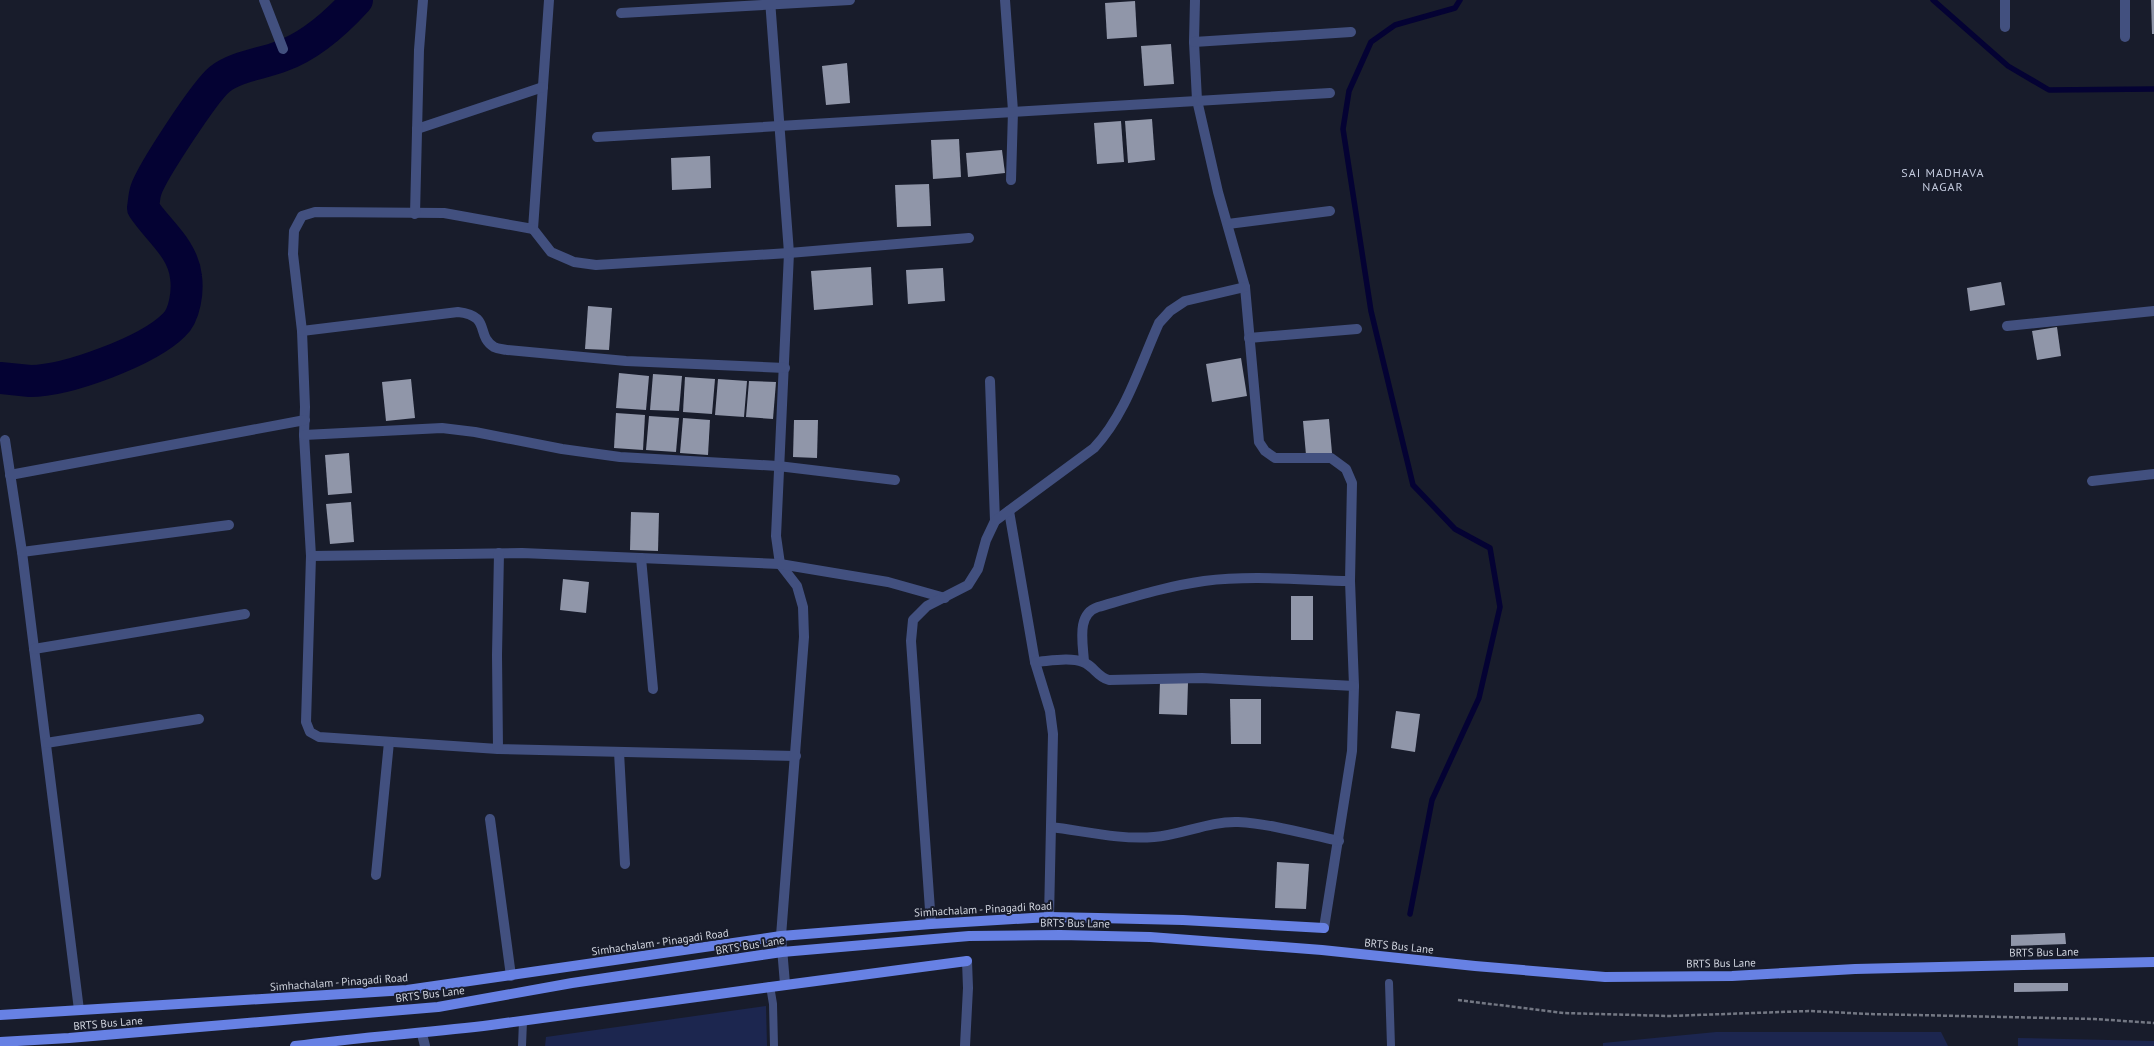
<svg xmlns="http://www.w3.org/2000/svg" width="2154" height="1046" font-family="'PT Sans',sans-serif">
<style>
.green{fill:#1c264f}
.lines{fill:none;stroke-linecap:round;stroke-linejoin:round}
.stream{stroke:#040233;stroke-width:5.5}
.river{stroke:#040233;stroke-width:32}
.building{fill:#9096a9}
.path{stroke:#737783;stroke-width:2.5;stroke-dasharray:4 2;stroke-linecap:butt}
.service{stroke:#42507f;stroke-width:8}
.minor{stroke:#42507f;stroke-width:10}
.primary{stroke:#6781e4;stroke-width:10}
.labels{text-anchor:middle;dominant-baseline:central;stroke-width:4;stroke-linejoin:round;paint-order:stroke}
.street-label{font-size:11px;fill:#d0d4de;stroke:#181c2b}
.neighbourhood-label{font-size:12px;letter-spacing:1px;fill:#c3cadd;stroke:#181c2b}
</style>
<rect width="100%" height="100%" fill="#181c2b"/>
<g class="green">
<polygon points="766,1006 767,1046 545,1046 546,1037"/>
<polygon points="1716,1032 1941,1032 1948,1046 1603,1046 1603,1043"/>
<polygon points="2018,1038 2154,1041 2154,1046 2018,1046"/>
</g>
<g class="lines">
<g class="stream">
<polyline points="1933,0 2008,66 2049,90 2154,89"/>
<polyline points="1410,914 1432,800 1479,698 1500,607 1490,548 1455,529 1413,485 1371,311 1343,129 1349,91 1371,42 1395,25 1455,8 1460,0"/>
</g>
<path class="river" d="M0 378C10 379 20 380 30 381 67 381 148 351 174 325 185 315 188 291 186 277 183 248 158 231 143 208 144 202 144 196 146 190 152 172 205 91 220 79 237 66 262 64 282 56 310 46 337 22 357 0"/>
</g>
<g class="building">
<polygon points="2151,0 2154,0 2154,34 2152,34"/>
<polygon points="1135,1 1137,37 1107,39 1105,3"/>
<polygon points="1171,44 1174,84 1144,86 1141,46"/>
<polygon points="847,63 850,103 826,105 822,66"/>
<polygon points="1152,119 1155,160 1128,163 1125,121"/>
<polygon points="1121,121 1124,162 1097,164 1094,123"/>
<polygon points="959,139 961,177 933,179 931,140"/>
<polygon points="1002,150 1005,173 968,177 966,153"/>
<polygon points="710,156 711,188 672,190 671,158"/>
<polygon points="929,184 931,226 897,227 895,185"/>
<polygon points="871,267 873,305 814,310 811,271"/>
<polygon points="943,268 945,301 908,304 906,270"/>
<polygon points="2001,282 2005,305 1970,311 1967,288"/>
<polygon points="588,306 612,308 609,350 585,349"/>
<polygon points="2057,327 2061,356 2037,360 2032,331"/>
<polygon points="1241,358 1247,396 1212,402 1206,364"/>
<polygon points="619,373 649,376 646,410 616,408"/>
<polygon points="653,374 682,376 679,411 650,410"/>
<polygon points="685,377 715,379 712,414 683,412"/>
<polygon points="411,379 415,418 386,421 382,382"/>
<polygon points="718,379 747,381 744,417 715,415"/>
<polygon points="749,381 776,382 773,419 746,417"/>
<polygon points="616,413 645,415 643,450 614,448"/>
<polygon points="649,416 679,418 676,452 646,450"/>
<polygon points="683,418 710,420 708,455 680,453"/>
<polygon points="1329,419 1332,453 1306,455 1303,421"/>
<polygon points="794,420 818,420 817,458 793,457"/>
<polygon points="349,453 352,493 328,495 325,455"/>
<polygon points="351,502 354,542 330,544 326,504"/>
<polygon points="631,512 659,513 658,551 630,550"/>
<polygon points="563,579 589,582 586,613 560,610"/>
<rect x="1291" y="596" width="22" height="44"/>
<polygon points="1160,681 1188,682 1187,715 1159,714"/>
<polygon points="1230,699 1261,699 1261,744 1231,744"/>
<polygon points="1396,711 1420,714 1415,752 1391,748"/>
<polygon points="1277,862 1309,864 1306,909 1275,908"/>
<polygon points="2065,933 2066,944 2011,946 2011,935"/>
<polygon points="2014,983 2068,983 2068,991 2014,992"/>
</g>
<g class="lines">
<polyline class="path" points="1458,1000 1564,1013 1669,1016 1809,1011 1869,1014 2095,1019 2154,1023"/>
<g class="service">
<polyline points="1389,983 1391,1046"/>
<polyline points="770,986 773,1004 774,1046"/>
<polyline points="522,1046 523,1021"/>
</g>
<g class="minor">
<polyline points="264,0 283,49"/>
<polyline points="549,0 533,229 444,213 315,212 302,216 294,231 293,254 302,331 305,407 304,435 311,556 306,722 310,732 319,737 498,749 796,756"/>
<polyline points="770,0 789,253 776,536 780,564 797,586 803,607 804,637 781,936 785,984"/>
<polyline points="1005,0 1013,111 1011,180"/>
<polyline points="1195,0 1194,42 1197,100 1218,192 1245,287 1259,442 1265,451 1275,458 1331,458 1346,469 1352,483 1350,581 1354,686 1352,751 1324,928"/>
<polyline points="621,13 850,0"/>
<polyline points="2005,27 2005,0"/>
<polyline points="2125,37 2125,0"/>
<polyline points="1194,42 1351,32"/>
<polyline points="417,129 543,87"/>
<polyline points="597,137 1330,93"/>
<polyline points="415,214 419,50 423,0"/>
<polyline points="1228,224 1330,211"/>
<polyline points="533,229 551,252 574,262 596,265 789,253 969,238"/>
<polyline points="2007,326 2154,311"/>
<path d="M302 331 458 312C492 316 475 335 494 347 498 349 503 349 507 350L626 361 785 368"/>
<polyline points="1249,338 1357,329"/>
<polyline points="990,381 995,521"/>
<polyline points="304,435 442,428 475,432 562,449 620,457 778,466 895,480"/>
<polyline points="5,440 22,552 79,1010"/>
<polyline points="10,475 305,420"/>
<polyline points="2092,481 2154,474"/>
<polyline points="1009,511 1035,662 1050,711 1053,734 1049,917"/>
<polyline points="22,552 229,525"/>
<polyline points="311,556 522,553 780,564 888,582 945,598"/>
<polyline points="641,558 653,689"/>
<polyline points="34,649 245,614"/>
<path d="M1035 662C1050 661 1070 657 1083 662 1094 666 1097 677 1109 680L1202 678 1354 686"/>
<path d="M1084 662C1083 643 1076 614 1098 607 1133 597 1168 586 1204 581 1252 575 1302 580 1350 581"/>
<polyline points="46,743 199,719"/>
<polyline points="498,749 497,655 499,553"/>
<polyline points="619,752 625,864"/>
<polyline points="490,819 511,976"/>
<path d="M1051 827C1084 831 1120 840 1154 837 1182 835 1209 821 1238 822 1272 824 1306 834 1339 841"/>
<polyline points="376,875 389,742"/>
<path d="M931 924 911 641 913 620 927 606 968 585 978 569 986 540 995 521 1094 448C1126 414 1140 365 1159 323L1170 311 1185 301 1245 287"/>
<polyline points="422,1034 425,1046"/>
<polyline points="965,1046 968,988 967,961"/>
</g>
<g class="primary">
<polyline points="0,1015 407,990 781,936 931,924 1049,917 1098,918 1183,920 1324,928"/>
<polyline points="0,1042 69,1038 438,1007 572,983 782,952 969,936 1060,935 1150,937 1322,950 1475,966 1605,977 1732,976 1855,969 2154,962"/>
<path d="M295 1046C360 1037 426 1033 491 1025 650 1004 808 981 967 961"/>
</g>
</g>
<g class="labels">
<g class="street-label">
<text transform="translate(983 909) rotate(-3)">Simhachalam - Pinagadi Road</text>
<text transform="translate(1075 923) rotate(1)">BRTS Bus Lane</text>
<text transform="translate(660 942) rotate(-8)">Simhachalam - Pinagadi Road</text>
<text transform="translate(750 945) rotate(-9)">BRTS Bus Lane</text>
<text transform="translate(1399 946) rotate(6)">BRTS Bus Lane</text>
<text transform="translate(2044 952) rotate(-1)">BRTS Bus Lane</text>
<text transform="translate(1721 963) rotate(-1)">BRTS Bus Lane</text>
<text transform="translate(339 982) rotate(-4)">Simhachalam - Pinagadi Road</text>
<text transform="translate(430 994) rotate(-7)">BRTS Bus Lane</text>
<text transform="translate(108 1023) rotate(-5)">BRTS Bus Lane</text>
</g>
<g class="neighbourhood-label">
<text x="1943" y="172">SAI MADHAVA<tspan x="1943" dy="14">NAGAR</tspan></text>
</g>
</g>
</svg>
